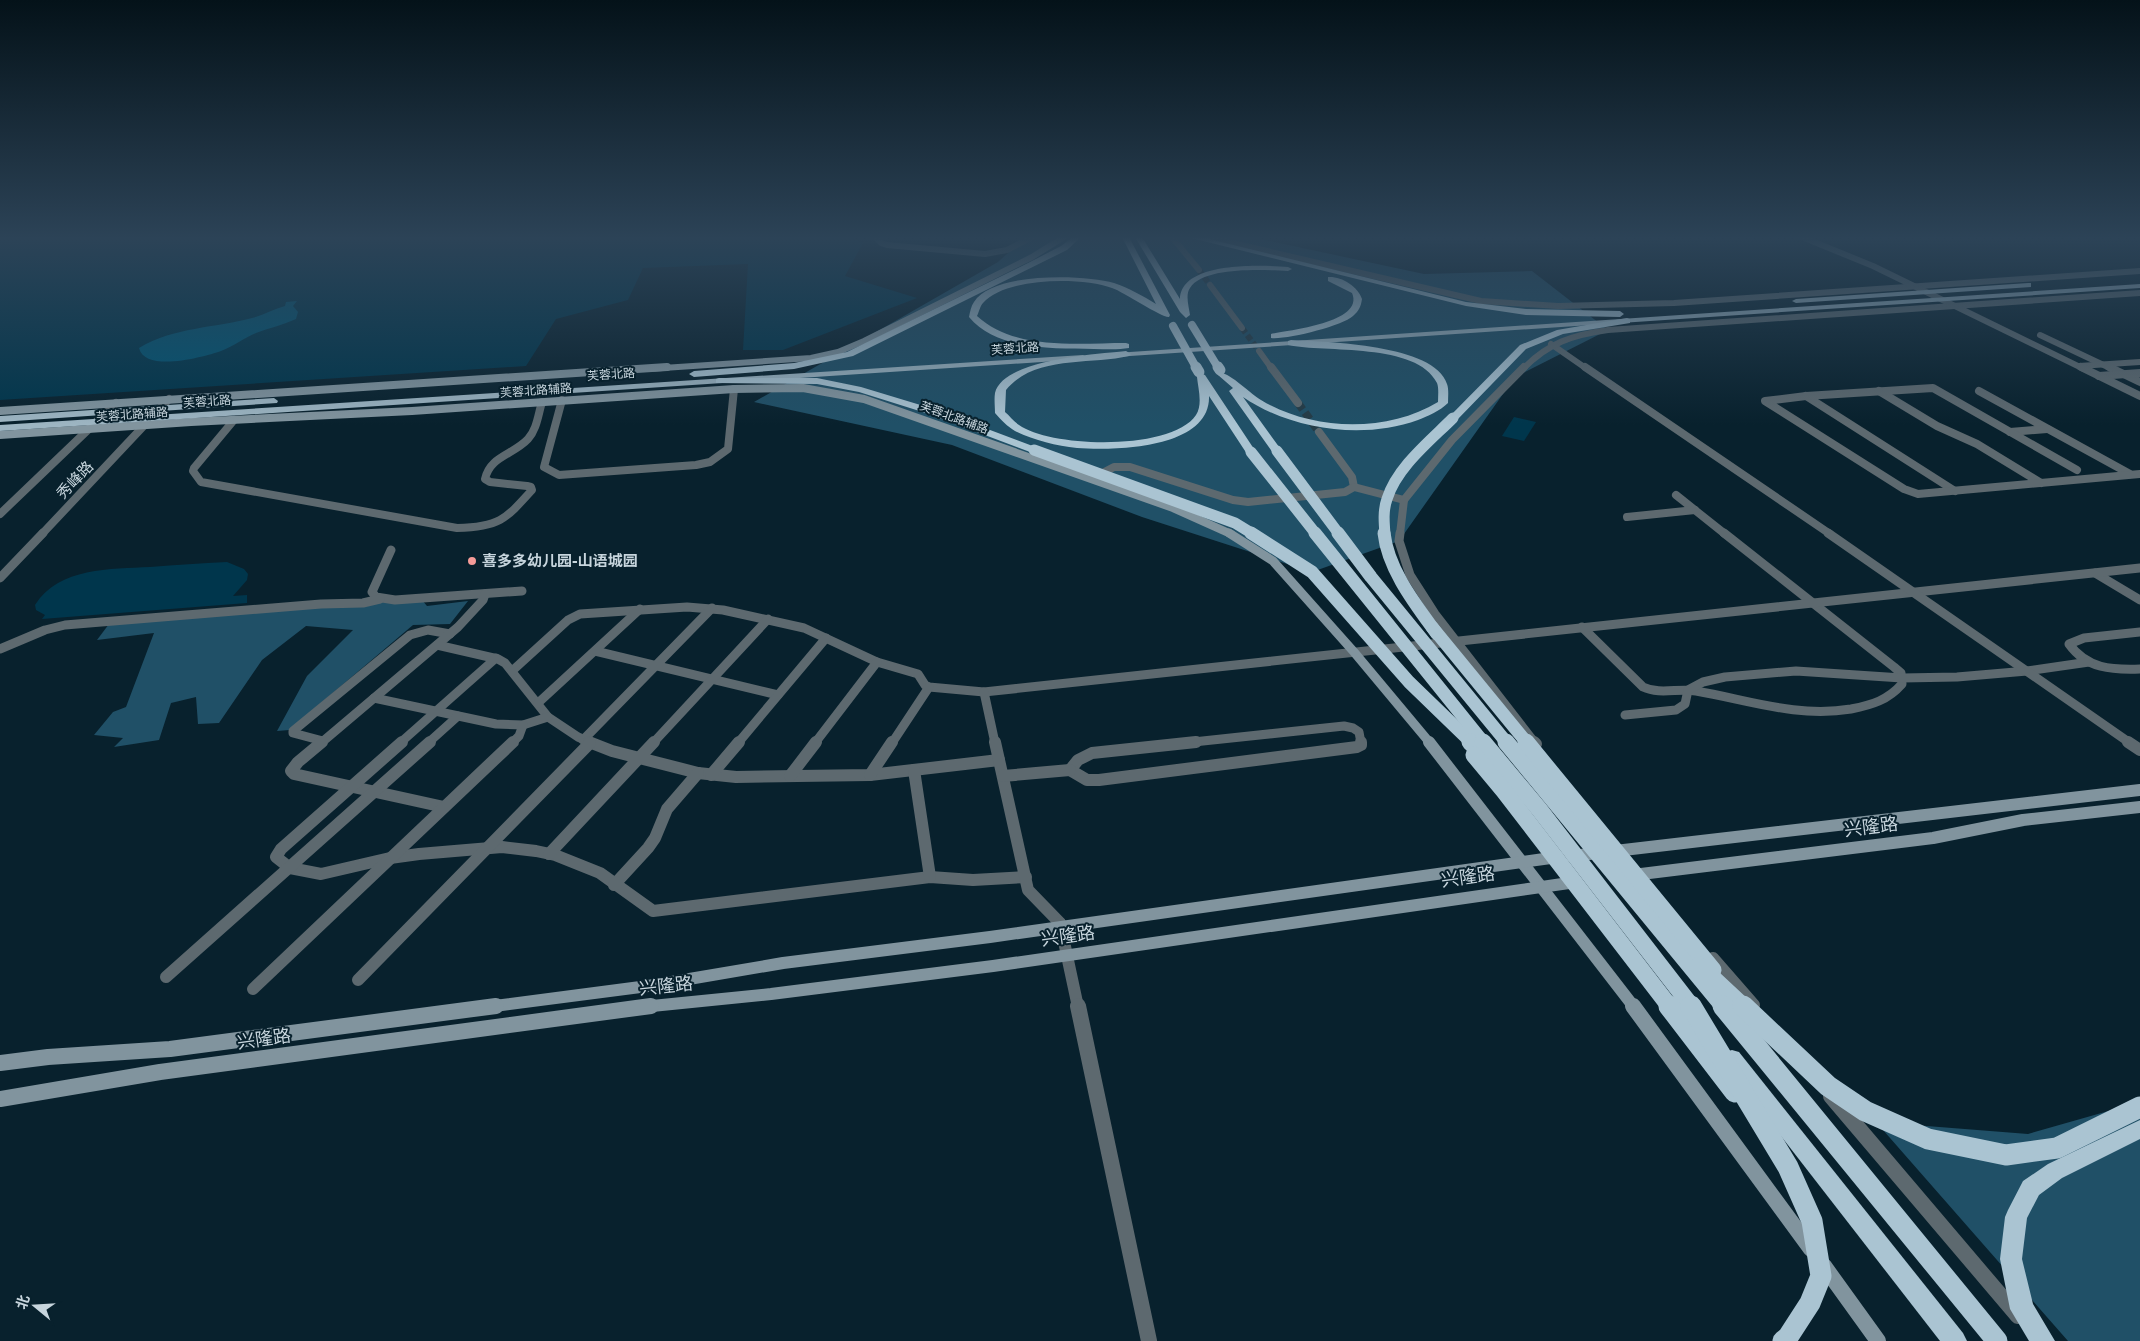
<svg xmlns="http://www.w3.org/2000/svg" width="2140" height="1341" font-family="Signika,'Noto Sans SC',sans-serif">
<style>
.green{fill:#00364c}
.forest{fill:#205067}
.water{fill:#005574}
.lines{fill:none;stroke-linecap:round;stroke-linejoin:round}
.tertiary-tunnel-far1{stroke:#253c47;stroke-width:6;stroke-dasharray:6 3;stroke-linecap:butt}
.tertiary-tunnel{stroke:#253c47;stroke-width:8;stroke-dasharray:8 4;stroke-linecap:butt}
.minor-far3{stroke:#5d696f;stroke-width:6}
.minor-far2{stroke:#5d696f;stroke-width:8}
.minor-far1{stroke:#5d696f;stroke-width:9}
.minor{stroke:#5d696f;stroke-width:12}
.tertiary-far4{stroke:#5d696f;stroke-width:6}
.tertiary-far3{stroke:#5d696f;stroke-width:8}
.tertiary-far2{stroke:#5d696f;stroke-width:9}
.tertiary-far1{stroke:#5d696f;stroke-width:12}
.tertiary{stroke:#5d696f;stroke-width:16}
.secondary-far4{stroke:#81949e;stroke-width:6}
.secondary-far3{stroke:#81949e;stroke-width:8}
.secondary-far2{stroke:#81949e;stroke-width:9}
.secondary-far1{stroke:#81949e;stroke-width:12}
.secondary{stroke:#81949e;stroke-width:16}
.primary{fill:#9db5c2;fill-rule:evenodd}
.trunk{fill:#aac4d2;fill-rule:evenodd}
.trunk-bridge-far4{stroke:#aac4d2;stroke-width:8}
.trunk-bridge-far3{stroke:#aac4d2;stroke-width:11}
.trunk-bridge-far2{stroke:#aac4d2;stroke-width:13}
.trunk-bridge-far1{stroke:#aac4d2;stroke-width:17}
.trunk-bridge{stroke:#aac4d2;stroke-width:21}
.poi-dot{fill:#f59b98;stroke:#08212d;stroke-width:2}
.labels{text-anchor:middle;dominant-baseline:central;stroke-width:4;stroke-linejoin:round;paint-order:stroke}
.far-street-label{font-size:12px;fill:#c7d5dd;stroke:#08212d}
.street-label{font-size:15px;fill:#c7d5dd;stroke:#08212d}
.poi-label{font-size:15px;font-weight:bold;fill:#c7d5dd;stroke:#08212d;text-anchor:start}
.near-street-label{font-size:18px;fill:#c7d5dd;stroke:#08212d}
</style>
<rect width="100%" height="100%" fill="#08212d"/>
<g class="green">
<polygon points="0,237 850,237 863,243 845,276 917,298 783,350 743,350 748,264 643,268 628,300 556,319 526,366 0,400"/>
<polygon points="1514,417 1536,422 1524,441 1502,436"/>
<path d="M227 562 244 569 248 574 247 580 233 596 247 595V603L42 619 45 615 36 610 35 605C59 567 111 569 150 567 176 565 201 563 227 562Z"/>
</g>
<g class="forest">
<polygon points="1026,237 1251,237 1424,274 1532,271 1608,330 1515,377 1399,541 1312,572 1142,517 952,445 754,402 998,262"/>
<polygon points="422,600 427,606 468,601 450,624 413,625 289,730 277,731 307,676 353,630 306,626 262,660 219,723 198,724 196,697 171,703 159,740 114,747 123,738 94,735 113,712 126,707 154,633 97,640 109,624 372,602"/>
<polygon points="2140,1102 2140,1341 2068,1341 1876,1122 2028,1134"/>
</g>
<path class="water" d="M297 301 293 306 298 312 296 319C283 325 269 328 256 333 244 338 234 346 221 351 204 357 145 373 139 348 174 327 215 328 252 318 264 315 274 309 285 306L286 302Z"/>
<g class="lines">
<g class="tertiary-tunnel-far1">
<polyline points="1199,270 1210,285"/>
<polyline points="1242,328 1259,351"/>
</g>
<polyline class="tertiary-tunnel" points="1298,403 1319,432"/>
<g class="minor-far3">
<polyline points="875,237 881,243 887,245 985,254 1007,250 1032,237"/>
<polyline points="2040,335 2112,369"/>
<polyline points="2079,366 2140,362"/>
</g>
<g class="minor-far2">
<polyline points="2109,367 2140,382"/>
<polyline points="2099,376 2140,373"/>
<polyline points="1879,391 1937,426 1977,444 2041,483"/>
<polyline points="1979,391 2130,474"/>
<polyline points="1806,396 1955,491"/>
<polyline points="562,400 544,467 559,475 696,465 710,462 728,449 734,389"/>
<path d="M234 420 194 468 193 471 201 482 457 528C499 527 505 520 532 490L531 487 527 486 490 482 485 479C490 456 513 455 528 439 537 429 538 415 542 402"/>
<polyline points="2010,432 2047,429"/>
<polyline points="2077,470 1933,388 1806,396 1765,401 1904,489 1918,494 2140,474"/>
<polyline points="1676,495 1725,534"/>
<polyline points="1627,517 1695,510"/>
</g>
<g class="minor-far1">
<polyline points="391,550 372,592 376,597 395,600 522,591"/>
<polyline points="2095,573 2140,600"/>
<path d="M1582 627 1643 687C1660 695 1678 688 1696 691 1749 700 1797 718 1851 709 1872 705 1888 700 1902 684L1901 673 1894 667 1724 533"/>
<path d="M2140 632 2084 638 2069 644C2087 669 2112 670 2140 669"/>
<polyline points="437,645 498,659 505,663 548,717 578,737 592,743"/>
<polyline points="0,649 45,630 65,625 321,604 363,603 380,599"/>
<polyline points="595,651 778,695"/>
<polyline points="512,671 568,620 580,614 687,607 723,610 804,628 877,662 918,674 925,685 929,687 984,692 2140,568"/>
<polyline points="984,692 995,743"/>
<polyline points="374,698 496,724 523,725 548,717"/>
<polyline points="538,703 640,609"/>
<polyline points="1625,715 1676,710 1685,704 1688,690 1703,682 1725,677 1796,671 1902,678 1957,677 2027,671 2089,662"/>
<polyline points="583,740 712,608"/>
<polyline points="323,741 293,733 293,731 410,635 428,630 450,634"/>
<polyline points="321,743 458,627 483,600 485,594"/>
<polyline points="400,743 496,658"/>
<polyline points="428,743 458,716"/>
<polyline points="512,743 519,736 523,725"/>
<polyline points="653,743 768,619"/>
<polyline points="738,743 826,638"/>
<polyline points="815,743 877,662"/>
<polyline points="892,743 929,687"/>
<polyline points="1184,743 1344,726 1353,728 1359,732 1361,743"/>
</g>
<g class="minor">
<polyline points="322,742 298,762 291,771 294,774 444,807"/>
<polyline points="402,742 281,849 276,857 290,868 321,874 390,858 419,854 502,847 536,851 555,855 600,873 653,911 930,877 973,880 1026,877"/>
<polyline points="589,742 612,751 698,773 736,777 870,775 999,760"/>
<polyline points="995,742 1028,890 1060,923"/>
<polyline points="914,770 930,877"/>
<polyline points="1070,770 1087,780 1099,780 1357,747 1361,745 1361,742"/>
<polyline points="1070,770 1078,760 1092,753 1196,742"/>
<polyline points="711,775 739,742"/>
<polyline points="870,775 892,742"/>
<polyline points="790,776 816,742"/>
<polyline points="1003,776 1070,770"/>
<polyline points="549,854 654,742"/>
<polyline points="614,885 648,848 655,838 667,809 698,773"/>
<polyline points="166,977 430,742"/>
<polyline points="358,980 590,743"/>
<polyline points="253,989 513,742"/>
</g>
<g class="tertiary-far4">
<polyline points="1172,237 1199,270"/>
<polyline points="1207,237 1481,301 1558,306 1674,303 2140,271"/>
<polyline points="1802,237 1873,266 2084,369"/>
<polyline points="1210,285 1242,328"/>
<polyline points="1551,344 1587,369"/>
<polyline points="1259,351 1272,369"/>
<path d="M1523 369C1548 343 1572 335 1608 330L2140 293"/>
</g>
<g class="tertiary-far3">
<polyline points="1271,367 1298,403"/>
<polyline points="1585,367 1830,534"/>
<polyline points="2081,367 2140,396"/>
<polyline points="1319,432 1352,477 1354,487"/>
<polyline points="1095,477 1114,467 1130,467 1233,500 1248,502 1345,492 1354,487 1404,500"/>
<polyline points="0,514 116,403"/>
<polyline points="42,534 169,399"/>
<polyline points="1400,534 1404,500 1452,440 1524,367"/>
</g>
<g class="tertiary-far2">
<polyline points="1400,533 1399,541 1410,575 1435,614 1535,743"/>
<polyline points="1828,533 2130,743"/>
<polyline points="0,578 43,533"/>
</g>
<g class="tertiary-far1">
<polyline points="1534,742 1536,744"/>
<polyline points="2128,742 2140,750"/>
<polyline points="1060,923 1078,1007"/>
<polyline points="1713,958 1754,1005"/>
</g>
<g class="tertiary">
<polyline points="1078,1006 1149,1341"/>
<polyline points="1831,1096 2018,1316"/>
</g>
<polyline class="secondary-far4" points="648,369 811,358 838,352 864,341 1032,257 1064,237"/>
<g class="secondary-far3">
<polyline points="0,411 667,367"/>
<polyline points="0,435 191,422 412,411 734,389 803,388 864,399 1173,508 1231,534"/>
</g>
<polyline class="secondary-far2" points="1229,533 1273,561 1354,652 1430,743"/>
<g class="secondary-far1">
<polyline points="1429,742 1634,1007"/>
<polyline points="1572,856 2140,790"/>
<polyline points="1633,875 1933,838 2023,820 2140,807"/>
<polyline points="487,1007 648,986 783,963 990,937 1558,857"/>
<polyline points="642,1007 771,994 993,966 1576,882"/>
</g>
<g class="secondary">
<polyline points="1633,1006 1811,1249"/>
<polyline points="0,1063 48,1057 170,1049 496,1006"/>
<polyline points="0,1099 160,1072 651,1006"/>
<polyline points="1824,1266 1878,1341"/>
</g>
<g class="primary">
<polygon points="2028,283 2031,283 2031,287 1796,303 1792,301 1796,299"/>
<polygon points="2140,284 2140,288 1115,357 1111,355 1115,353"/>
<polygon points="1083,355 1087,357 1086,359 0,431 0,425"/>
<polygon points="274,398 278,401 277,403 0,422 0,416"/>
</g>
<g class="trunk">
<polygon points="1073,237 1081,237 1067,250 853,356 794,369 694,377 689,374 694,371 794,363 847,352 1030,262 1061,246"/>
<path d="M1122 237H1129L1170 315 1169 317C1162 318 1124 292 1112 288 1082 277 1006 277 983 303 980 306 979 312 977 316 1015 351 1078 343 1126 343L1129 344V348C1118 350 1105 349 1094 349 1054 348 997 351 969 317 970 312 971 306 974 302 992 272 1084 274 1114 283 1129 288 1143 296 1156 304Z"/>
<path d="M1135 237H1142L1180 299C1181 261 1262 265 1288 267L1292 269 1288 271C1265 270 1204 266 1190 288 1185 295 1189 307 1190 315L1186 318 1180 312Z"/>
<polygon points="1187,237 1201,237 1466,302 1526,309 1620,311 1624,314 1620,317 1526,315 1466,306"/>
<path d="M1328 277C1341 276 1358 286 1362 299 1361 306 1359 311 1353 316 1342 326 1286 340 1271 338V334C1288 330 1365 323 1352 293L1328 281Z"/>
<polygon points="1627,318 1630,319 1630,323 1563,334 1526,349 1457,420 1449,420 1448,418 1520,345 1557,330"/>
<path d="M1291 340C1326 342 1435 344 1447 384 1449 389 1448 397 1448 403 1440 411 1428 416 1418 420 1363 440 1291 430 1243 397L1282 451 1277 454 1273 453 1229 391 1233 388 1218 375 1220 373C1228 371 1251 394 1261 400 1312 431 1387 433 1438 402 1438 396 1439 388 1437 383 1417 342 1325 353 1288 345V341Z"/>
<path d="M1126 351 1131 354 1129 356C1090 365 1034 355 1006 390L1005 412C1010 416 1014 422 1019 425 1051 448 1172 451 1196 415 1203 404 1198 388 1197 377L1202 374 1205 375 1256 452 1255 454H1247L1209 396C1211 449 1114 451 1077 448 1056 446 1034 440 1015 431 1008 427 1000 419 995 413 995 407 994 399 995 393 1003 359 1098 354 1126 351Z"/>
<polygon points="719,378 817,378 861,387 937,410 1038,448 1039,450 1034,453 1030,452 929,414 859,392 817,384 716,383 716,379"/>
<polygon points="1732,1050 1739,1052 1963,1333 1967,1341 1940,1341 1725,1064 1722,1058 1725,1052"/>
<polygon points="2140,1120 2140,1139 2062,1178 2039,1195 2027,1218 2022,1259 2033,1304 2055,1341 2029,1341 2010,1309 2000,1259 2005,1217 2008,1210 2023,1181 2048,1164"/>
</g>
<g class="trunk-bridge-far4">
<polyline points="1192,325 1219,369"/>
<polyline points="1173,326 1197,369"/>
</g>
<g class="trunk-bridge-far3">
<polyline points="1196,367 1199,372"/>
<polyline points="1218,367 1220,370"/>
<polyline points="1034,450 1235,523 1253,534"/>
<polyline points="1277,451 1339,534"/>
<polyline points="1251,452 1316,534"/>
<path d="M1385 534C1384 522 1383 510 1387 499 1397 467 1430 441 1453 418"/>
</g>
<g class="trunk-bridge-far2">
<polyline points="1251,533 1312,572 1409,682 1472,743"/>
<polyline points="1315,533 1484,743"/>
<polyline points="1338,533 1371,577 1507,743"/>
<path d="M1384 533C1388 570 1416 605 1437 634"/>
<polyline points="1432,627 1527,743"/>
</g>
<g class="trunk-bridge-far1">
<polyline points="1470,742 1488,759"/>
<polyline points="1483,742 1539,809 1692,1007"/>
<polyline points="1506,742 1724,1007"/>
<polyline points="1526,742 1713,970"/>
<polyline points="1474,755 1504,791 1670,1007"/>
<polyline points="1699,965 1744,1007"/>
</g>
<g class="trunk-bridge">
<polyline points="1669,1006 1735,1092"/>
<polyline points="1691,1006 1788,1167 1812,1221 1821,1276 1810,1303 1788,1337 1783,1341"/>
<polyline points="1723,1006 1997,1341"/>
<polyline points="1743,1006 1828,1086 1865,1111 1928,1139 2006,1155 2057,1148 2140,1107"/>
</g>
</g>
<linearGradient id="sky" x2="0" y2="1"><stop stop-color="#041219"/><stop offset="0.56" stop-color="#2c4357"/><stop offset="1" stop-color="#2c4357" stop-opacity="0"/></linearGradient>
<rect width="2140" height="425" fill="url(#sky)"/>
<circle class="poi-dot" cx="472" cy="561" r="5"/>
<g class="labels">
<g class="far-street-label">
<text transform="translate(1015 349) rotate(-4)">芙蓉北路</text>
<text transform="translate(611 375) rotate(-4)">芙蓉北路</text>
<text transform="translate(536 391) rotate(-4)">芙蓉北路辅路</text>
<text transform="translate(207 402) rotate(-4)">芙蓉北路</text>
<text transform="translate(132 415) rotate(-4)">芙蓉北路辅路</text>
<text transform="translate(954 418) rotate(20)">芙蓉北路辅路</text>
</g>
<g class="street-label">
<text transform="translate(75 480) rotate(-46)">秀峰路</text>
</g>
<g class="poi-label">
<text x="482" y="561">喜多多幼儿园-山语城园</text>
</g>
<g class="near-street-label">
<text transform="translate(1871 827) rotate(-7)">兴隆路</text>
<text transform="translate(1468 877) rotate(-8)">兴隆路</text>
<text transform="translate(1068 936) rotate(-8)">兴隆路</text>
<text transform="translate(666 986) rotate(-6)">兴隆路</text>
<text transform="translate(264 1039) rotate(-8)">兴隆路</text>
</g>
</g>
<g transform="translate(35 1306) rotate(288)" stroke="#08212d" stroke-width="4" paint-order="stroke">
<path d="M0-4L9 19L0 12L-9 19Z" fill="#c7d5dd"/>
<text y="-8" font-size="14" font-weight="bold" text-anchor="middle" fill="#c7d5dd">北</text>
</g>
</svg>
